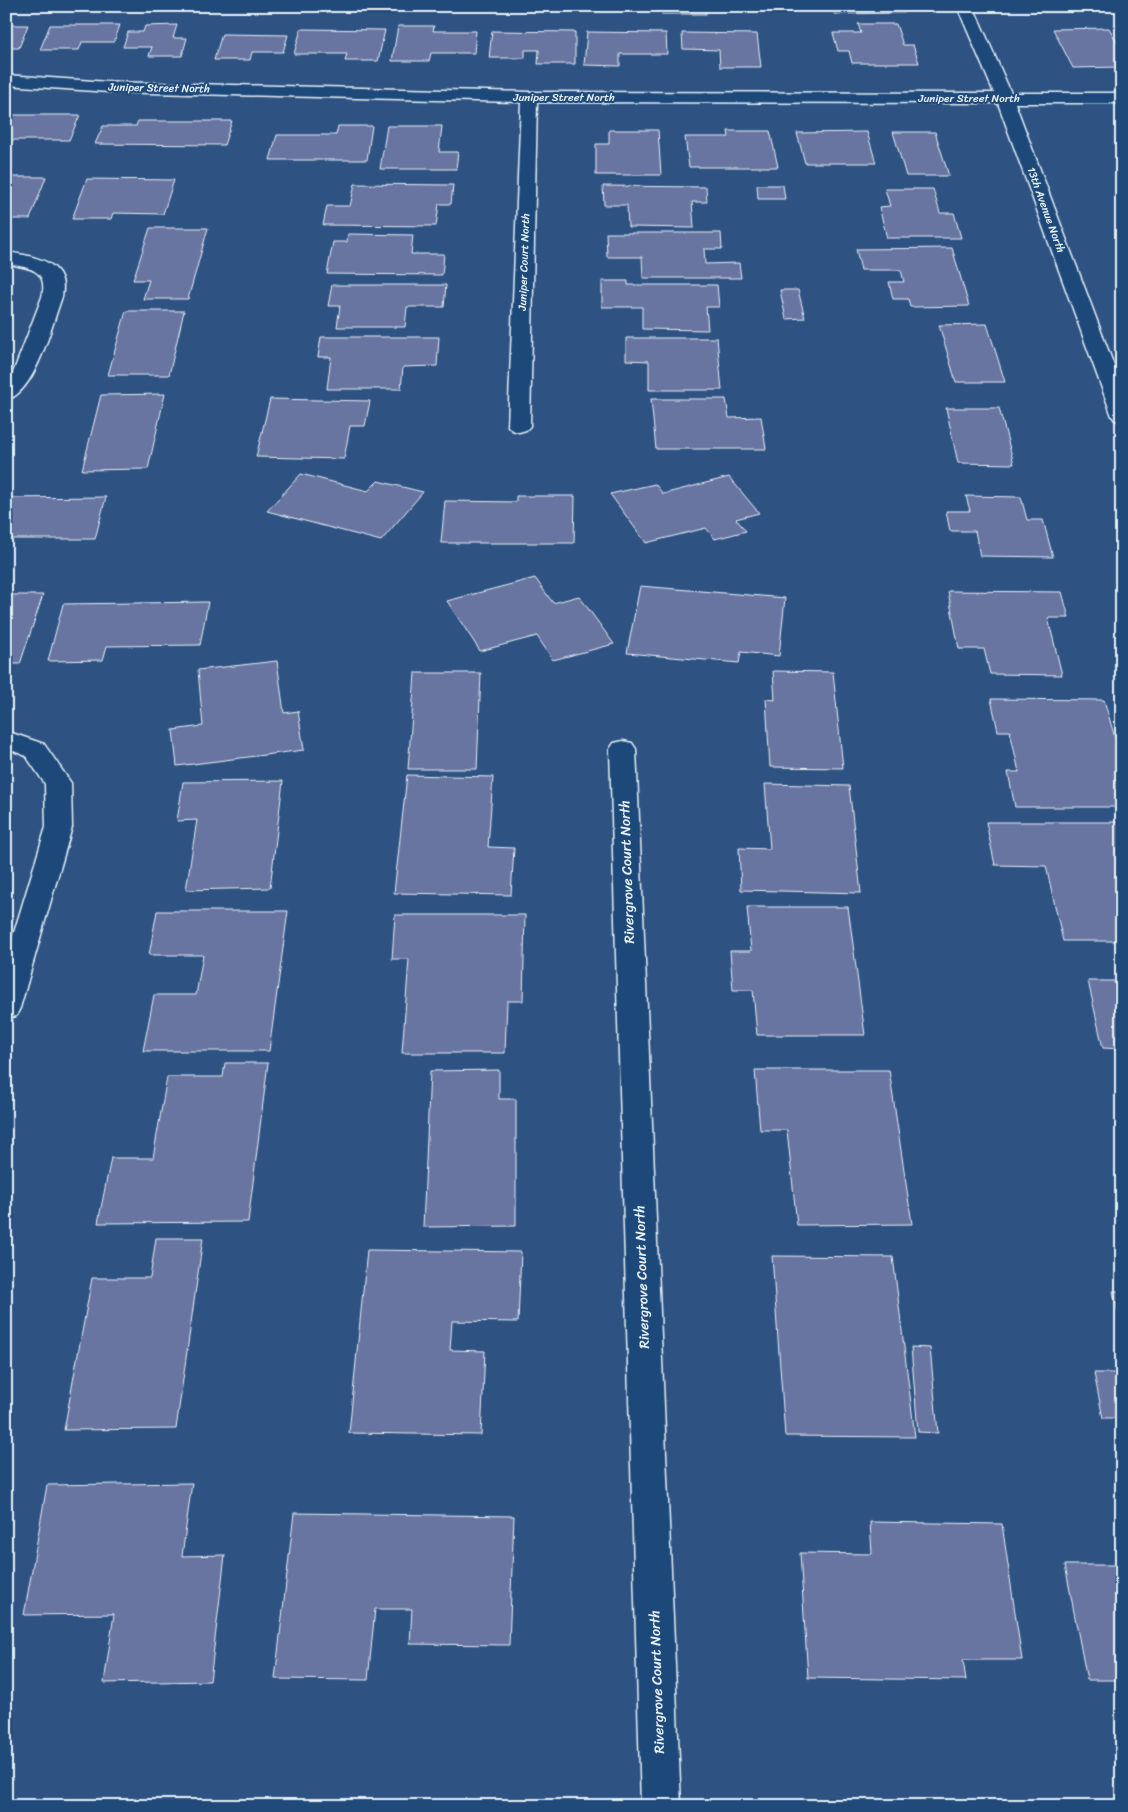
<svg xmlns="http://www.w3.org/2000/svg" width="1128" height="1812" font-family="Sriracha,sans-serif">
<style>
.building{fill:#6975a1;stroke:#e8f1f8}
.lines{fill:none;stroke-linecap:round;stroke-linejoin:round}
.minor-casing{stroke:#e8f1f8;stroke-width:3}
.minor{fill:#1f4a7a;fill-rule:evenodd}
.labels{text-anchor:middle;dominant-baseline:central;stroke-width:4;stroke-linejoin:round;paint-order:stroke}
.far-street-label{font-size:11px;fill:#e8f1f8;stroke:#1f4a7a}
.street-label{font-size:14px;fill:#e8f1f8;stroke:#1f4a7a}
</style>
<rect width="100%" height="100%" fill="#2e5382"/>
<filter id="ink" filterUnits="userSpaceOnUse"><feTurbulence type="fractalNoise" baseFrequency=".02" numOctaves="2"/><feDisplacementMap in="SourceGraphic" scale="10" xChannelSelector="R" yChannelSelector="G"/><feConvolveMatrix kernelMatrix="1 2 1 2 8 2 1 2 1" color-interpolation-filters="sRGB"/></filter>
<g filter="url(#ink)">
<g class="building">
<rect x="662" y="6" width="44" height="8"/>
<polygon points="831,6 902,6 905,13 834,14"/>
<polygon points="1041,6 1090,6 1093,12 1043,12"/>
<polygon points="858,24 896,24 903,45 913,45 919,63 852,63 849,51 838,51 833,33 861,33"/>
<polygon points="6,25 28,25 19,48 6,48"/>
<polygon points="50,25 120,25 114,42 82,42 79,50 40,50"/>
<polygon points="177,25 173,38 187,38 182,56 149,56 152,47 123,47 128,32 143,32 145,26"/>
<polygon points="398,26 434,26 433,31 476,31 474,53 431,53 429,61 392,61"/>
<polygon points="1109,28 1122,51 1122,67 1073,68 1053,29"/>
<polygon points="301,29 385,30 378,61 345,61 347,54 294,54"/>
<polygon points="492,31 575,32 575,64 538,64 539,50 525,50 525,58 489,58"/>
<polygon points="587,32 666,33 667,54 620,54 620,66 584,65"/>
<polygon points="682,33 757,34 761,67 720,67 719,50 683,49"/>
<polygon points="222,34 288,35 283,52 252,52 250,60 214,60"/>
<polygon points="6,115 80,115 69,140 6,140"/>
<polygon points="138,121 232,121 224,145 95,144 103,126 136,126"/>
<polygon points="338,126 372,126 367,160 270,160 277,135 336,135"/>
<polygon points="387,126 442,126 439,152 458,152 456,169 380,169"/>
<polygon points="609,130 658,130 661,175 596,175 596,144 609,144"/>
<polygon points="728,131 770,131 778,167 689,167 685,137 729,137"/>
<polygon points="867,132 876,163 805,163 797,133"/>
<polygon points="893,132 935,132 949,176 906,176"/>
<polygon points="8,177 46,177 30,219 6,219"/>
<polygon points="87,179 174,180 163,214 113,213 111,219 72,219"/>
<polygon points="355,184 453,185 451,204 439,204 436,226 323,225 327,206 350,206"/>
<polygon points="757,185 783,185 785,199 758,199"/>
<polygon points="603,186 706,187 707,202 692,202 694,228 628,227 627,205 604,205"/>
<polygon points="885,189 933,189 940,213 954,213 961,238 887,238 879,207 890,206"/>
<polygon points="150,228 208,228 188,299 143,299 149,280 133,280"/>
<polygon points="606,233 721,233 722,249 704,249 705,264 739,263 741,278 643,278 642,257 607,257"/>
<polygon points="348,234 413,235 411,254 444,254 442,275 327,274 333,242 347,242"/>
<polygon points="952,248 969,306 910,307 908,299 893,299 889,282 904,282 901,270 861,270 856,249"/>
<polygon points="602,281 628,281 628,285 717,285 719,307 706,307 708,330 642,329 642,307 602,307"/>
<polygon points="332,285 446,285 444,307 407,307 405,327 337,327 340,306 328,306"/>
<polygon points="780,290 798,290 805,318 786,319"/>
<polygon points="126,311 184,311 169,375 108,375"/>
<polygon points="987,324 1005,382 956,382 939,325"/>
<polygon points="321,337 439,337 437,366 403,367 401,389 327,389 331,357 318,357"/>
<polygon points="626,338 717,338 722,390 649,390 649,361 626,360"/>
<polygon points="165,394 148,469 82,470 101,395"/>
<polygon points="270,399 370,401 365,426 350,426 344,459 256,457"/>
<polygon points="651,399 726,399 729,418 761,417 766,449 656,449"/>
<polygon points="946,408 999,408 1014,464 958,463"/>
<polygon points="301,474 368,491 378,481 423,492 381,541 267,511"/>
<polygon points="729,477 759,513 736,519 746,531 715,539 706,528 646,543 610,494 655,484 663,494"/>
<polygon points="516,496 575,496 574,543 441,543 445,501 516,502"/>
<polygon points="966,496 1021,497 1027,520 1043,520 1053,557 980,556 975,531 950,531 946,511 970,511"/>
<polygon points="106,497 95,539 6,539 6,498"/>
<polygon points="535,578 553,603 579,596 614,644 553,660 537,636 480,651 447,601"/>
<polygon points="640,586 785,598 779,656 741,652 739,663 627,653"/>
<polygon points="948,591 1062,592 1069,618 1048,618 1062,675 990,674 984,649 959,649"/>
<polygon points="6,595 43,595 20,664 6,664"/>
<polygon points="208,602 200,645 107,646 103,660 48,661 63,604"/>
<polygon points="277,661 284,713 298,711 304,750 177,766 173,730 203,726 198,670"/>
<polygon points="773,671 833,672 843,768 770,767 766,699 775,700"/>
<polygon points="415,673 481,673 477,769 408,769"/>
<polygon points="991,699 1104,700 1122,762 1122,807 1015,807 1008,772 1019,772 1010,731 998,731"/>
<polygon points="407,775 493,777 488,847 514,848 511,895 394,893"/>
<polygon points="283,781 270,888 186,890 197,820 177,821 183,782"/>
<polygon points="765,784 849,786 861,893 741,890 739,848 770,849"/>
<polygon points="986,822 1118,822 1122,836 1122,941 1063,941 1046,866 995,865"/>
<polygon points="747,907 848,907 865,1035 757,1035 753,990 733,990 730,951 751,951"/>
<polygon points="157,911 288,911 269,1051 143,1051 154,995 196,995 203,955 149,955"/>
<polygon points="395,915 525,915 523,1001 507,1001 505,1053 402,1053 409,959 392,959"/>
<polygon points="1088,981 1122,981 1122,1049 1103,1048"/>
<polygon points="225,1063 268,1063 248,1222 98,1223 111,1158 153,1158 167,1077 223,1077"/>
<polygon points="499,1070 499,1099 516,1099 516,1226 423,1227 430,1071"/>
<polygon points="755,1070 889,1070 912,1224 797,1225 787,1130 760,1130"/>
<polygon points="156,1238 203,1238 176,1429 64,1430 92,1278 150,1278"/>
<polygon points="367,1250 521,1252 518,1322 452,1321 450,1350 485,1351 481,1435 349,1433"/>
<polygon points="772,1256 893,1257 915,1437 785,1436"/>
<polygon points="1113,1291 1122,1291 1122,1332"/>
<polygon points="911,1347 930,1348 938,1433 918,1432"/>
<polygon points="1094,1373 1122,1373 1122,1418 1103,1418"/>
<polygon points="192,1483 182,1556 225,1555 210,1681 104,1683 114,1614 24,1615 47,1485"/>
<polygon points="294,1513 514,1516 509,1645 410,1644 412,1609 375,1609 368,1680 275,1679"/>
<polygon points="870,1522 1002,1524 1022,1660 963,1660 966,1680 808,1678 800,1553 872,1554"/>
<polygon points="1065,1565 1122,1565 1122,1680 1087,1680"/>
</g>
<g class="lines">
<defs>
<g id="minor">
<polygon points="957,6 973,6 1011,93 1122,93 1122,103 1015,103 1122,387 1122,422 1115,420 1112,416 998,103 537,102 530,426 526,430 519,432 512,430 508,426 521,102 109,92 6,85 6,75 109,82 529,92 994,93"/>
<path d="M6 252C33 256 70 261 62 297 52 323 36 393 6 400V381L13 373 42 297C49 269 28 267 6 264Z"/>
<polygon points="6,731 44,744 71,783 72,827 20,1008 16,1016 6,1019 6,959 46,827 45,784 26,756 6,748"/>
<polygon points="623,741 632,743 636,749 681,1806 641,1806 610,749 614,743"/>
</g>
</defs>
<use href="#minor" class="minor-casing"/>
<use href="#minor" class="minor"/>
</g>
</g>
<g class="labels">
<g class="far-street-label">
<text transform="translate(159 88) rotate(1)">Juniper Street North</text>
<text x="564" y="97">Juniper Street North</text>
<text x="969" y="98">Juniper Street North</text>
<text transform="translate(1046 210) rotate(70)">13th Avenue North</text>
<text transform="translate(524 262) rotate(-88)">Juniper Court North</text>
</g>
<g class="street-label">
<text transform="translate(627 872) rotate(-92)">Rivergrove Court North</text>
<text transform="translate(642 1277) rotate(-92)">Rivergrove Court North</text>
<text transform="translate(657 1682) rotate(-92)">Rivergrove Court North</text>
</g>
</g>
<rect width="1128" height="1812" fill="none" stroke="#1f4a7a" stroke-width="25"/>
<rect x="12" y="12" width="1103" height="1787" fill="none" stroke="#e8f1f8" stroke-width="2" filter="url(#ink)"/>
</svg>
